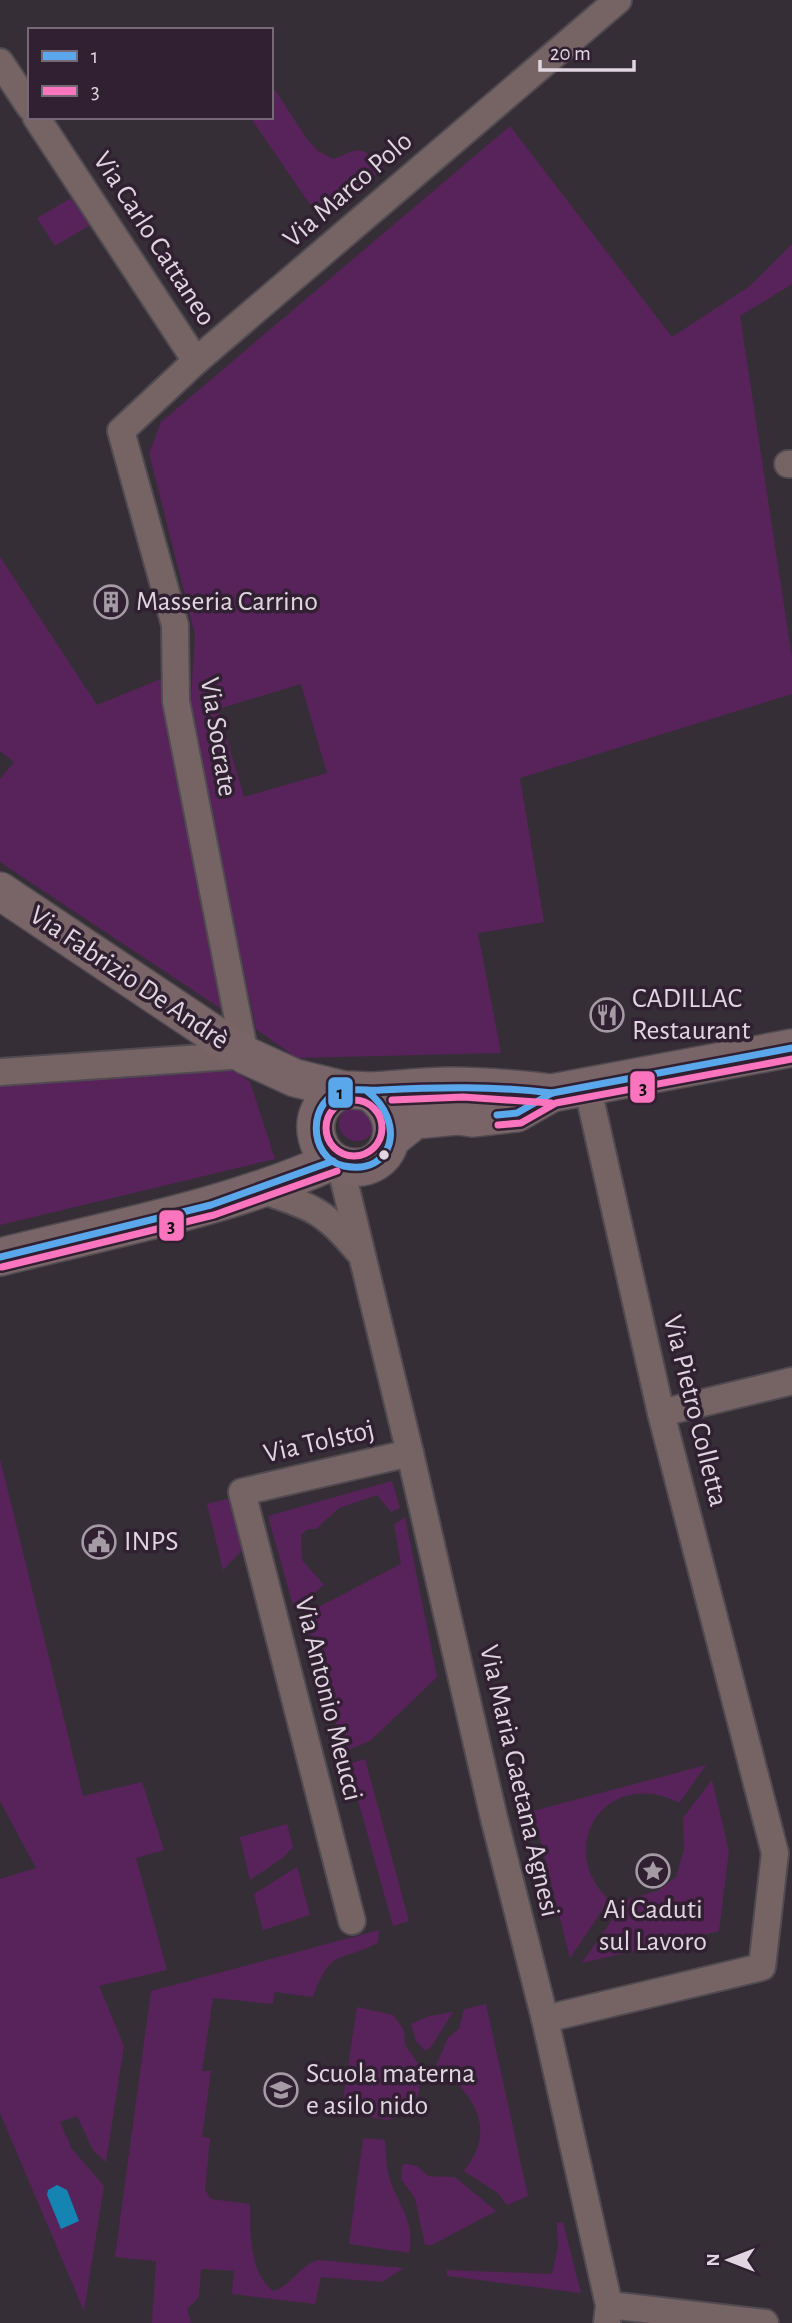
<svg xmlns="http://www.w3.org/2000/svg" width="792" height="2323" font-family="'Alegreya Sans',sans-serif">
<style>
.green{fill:#58235b;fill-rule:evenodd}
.water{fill:#1684b3}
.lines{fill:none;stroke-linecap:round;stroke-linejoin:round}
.street-casing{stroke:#504a51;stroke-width:30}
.secondary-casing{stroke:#504a51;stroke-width:40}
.street{stroke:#766465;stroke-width:26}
.secondary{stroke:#796568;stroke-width:37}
.bus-1-casing{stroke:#302031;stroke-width:12}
.bus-2-casing{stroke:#302031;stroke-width:12}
.bus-1{stroke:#5aa8eb;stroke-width:7}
.bus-2{stroke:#fc73be;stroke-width:7}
.bus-dot{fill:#e0d5e0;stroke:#302031;stroke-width:2.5}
.labels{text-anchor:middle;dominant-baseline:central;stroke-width:7;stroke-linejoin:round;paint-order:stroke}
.street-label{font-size:28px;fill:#e0d5e0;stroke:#302031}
.poi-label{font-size:28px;fill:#e0d5e0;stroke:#302031;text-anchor:start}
.line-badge{stroke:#302031;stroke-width:2.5}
.pale-badge-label{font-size:19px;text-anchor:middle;font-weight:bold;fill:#111}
</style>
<rect width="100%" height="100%" fill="#362e37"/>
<g class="green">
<path d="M275 90 307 139 318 151 334 159C362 146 361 147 384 167L322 222 250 117H271V93Z"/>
<path d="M510 126 672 337 750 286 792 244V284L740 316 792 658V694L520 778 544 922 478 933 501 1053 297 1058 256 1029 190 715 195 635 149 453 161 422ZM301 684 327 773 244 797 218 709Z"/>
<polygon points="71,198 90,225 55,246 37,218"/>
<polygon points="0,557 97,705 161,679 229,1014 0,862 0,779 14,762 0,751"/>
<polygon points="230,1066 250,1082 275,1159 0,1225 0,1083"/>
<circle cx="357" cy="1123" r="18"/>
<polygon points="0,1459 83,1796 142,1782 164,1850 136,1858 167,1970 99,1986 124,2046 106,2162 93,2150 77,2116 60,2122 72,2149 104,2186 84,2311 0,2113 0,1879 36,1868 0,1801"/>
<polygon points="392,1481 400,1508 391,1512 377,1495 339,1508 316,1529 308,1529 301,1535 302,1560 324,1585 294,1609 268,1516"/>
<polygon points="231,1498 245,1547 223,1570 207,1504"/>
<polygon points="405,1517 437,1677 370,1741 344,1752 305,1614 401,1564 394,1525"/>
<polygon points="365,1759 409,1921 393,1926 348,1764"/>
<path d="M706 1765 679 1803C609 1766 552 1845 609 1900L570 1958 533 1811Z"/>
<polygon points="712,1780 729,1851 719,1931 582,1963 626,1900 657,1891 676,1877 684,1850 683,1818"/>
<polygon points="287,1824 293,1847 284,1857 250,1880 240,1837"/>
<polygon points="297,1867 310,1915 263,1930 254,1894"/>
<path d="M379 1930 378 1943C337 1963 331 1948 313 1997L274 1992 273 2004 213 1998 202 2071H211L202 2137 210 2138 205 2190 211 2199 250 2204C250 2231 249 2273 273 2291 292 2286 298 2266 318 2260L404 2268 382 2282 321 2277 315 2304 232 2294 234 2271 201 2269 199 2297 187 2309 191 2323H152L156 2261 115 2257 151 1991Z"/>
<path d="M486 2004 528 2196 507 2205 499 2194 464 2171C498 2128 474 2094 436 2065L448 2038 459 2029 464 2009Z"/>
<polygon points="357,2007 393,2015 404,2030 405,2045 419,2065 419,2093 414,2102 389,2120 341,2113"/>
<polygon points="453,2012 431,2047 426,2051 416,2041 411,2024 429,2016"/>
<path d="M363 2138 385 2140C386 2155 386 2172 392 2185 403 2213 414 2221 409 2253L349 2244Z"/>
<polygon points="407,2164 417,2166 428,2176 455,2177 496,2211 432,2245 425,2245 415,2198 401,2179 402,2165"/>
<polygon points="563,2222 581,2293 447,2276 447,2270 552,2274 558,2246 557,2223"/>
</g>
<polygon class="water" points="57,2185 67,2190 79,2221 61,2229 47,2195 48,2190"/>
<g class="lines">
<defs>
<g id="street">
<polyline points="0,62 30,107"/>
<polyline points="36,117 196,361"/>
<polyline points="788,464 792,464"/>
<polyline points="0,1072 245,1055 176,701 175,625 121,431 196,361 618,0"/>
<polyline points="340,1164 410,1453 494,1818 545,2019 609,2305 607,2323"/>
<path d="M258 1189C308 1206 323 1208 357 1250"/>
<polyline points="661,1413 792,1381"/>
<polyline points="352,1921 242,1492 410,1453"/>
<polyline points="545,2019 762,1967 775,1853 661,1413 587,1085"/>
<polyline points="609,2305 765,2323"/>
</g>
<g id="secondary">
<polyline points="0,891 245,1055 295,1078 344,1090"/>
<path d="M367 1091C410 1114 393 1177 345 1166 331 1163 320 1151 317 1137 313 1121 319 1104 333 1095 346 1087 357 1091 370 1091 396 1090 423 1086 450 1086 484 1086 518 1089 552 1093"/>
<polyline points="391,1139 415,1120 458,1116 472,1118 517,1113 552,1093 792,1048"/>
<path d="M0 1257C111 1229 228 1208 333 1161"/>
</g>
</defs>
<use href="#street" class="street-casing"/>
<use href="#secondary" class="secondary-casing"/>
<use href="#street" class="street"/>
<use href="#secondary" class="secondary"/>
<defs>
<g id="bus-1">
<path d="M367 1091C406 1121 395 1176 344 1166 307 1158 307 1098 344 1091 356 1088 369 1091 381 1090 439 1087 494 1086 552 1093"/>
<polyline points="497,1115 517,1113 552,1093 792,1048"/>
<polyline points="0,1257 211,1205 333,1161"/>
</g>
<g id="bus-2">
<polyline points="392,1100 463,1097 551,1103"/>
<circle cx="354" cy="1128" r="28"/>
<polyline points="498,1125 521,1123 556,1103 792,1059"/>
<polyline points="2,1267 214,1215 337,1171"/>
</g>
</defs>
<use href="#bus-1" class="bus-1-casing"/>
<use href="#bus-2" class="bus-2-casing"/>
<use href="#bus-1" class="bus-1"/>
<use href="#bus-2" class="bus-2"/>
</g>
<defs>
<symbol id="building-ring" viewBox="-11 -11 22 22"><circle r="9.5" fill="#302031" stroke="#a49ba5" stroke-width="1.5"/><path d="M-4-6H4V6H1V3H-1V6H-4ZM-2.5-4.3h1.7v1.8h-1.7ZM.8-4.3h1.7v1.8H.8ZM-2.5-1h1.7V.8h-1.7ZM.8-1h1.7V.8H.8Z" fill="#a49ba5"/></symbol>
<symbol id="restaurant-ring" viewBox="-11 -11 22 22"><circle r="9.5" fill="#302031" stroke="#a49ba5" stroke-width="1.5"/><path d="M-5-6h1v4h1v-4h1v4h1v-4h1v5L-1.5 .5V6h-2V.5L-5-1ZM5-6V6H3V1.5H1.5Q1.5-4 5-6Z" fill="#a49ba5"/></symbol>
<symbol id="civic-ring" viewBox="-11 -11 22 22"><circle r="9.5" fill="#302031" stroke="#a49ba5" stroke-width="1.5"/><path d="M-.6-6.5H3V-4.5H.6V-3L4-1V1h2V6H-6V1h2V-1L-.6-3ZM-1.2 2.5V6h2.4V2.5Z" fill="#a49ba5"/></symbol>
<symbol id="sight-ring" viewBox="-11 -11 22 22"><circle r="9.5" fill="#302031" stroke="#a49ba5" stroke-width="1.5"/><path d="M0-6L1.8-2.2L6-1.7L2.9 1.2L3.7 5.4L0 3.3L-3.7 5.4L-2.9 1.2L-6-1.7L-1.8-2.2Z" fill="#a49ba5"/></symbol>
<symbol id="school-ring" viewBox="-11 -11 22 22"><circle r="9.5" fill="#302031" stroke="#a49ba5" stroke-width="1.5"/><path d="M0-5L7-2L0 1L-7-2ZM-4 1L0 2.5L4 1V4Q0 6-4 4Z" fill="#a49ba5"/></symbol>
</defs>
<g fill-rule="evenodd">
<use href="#building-ring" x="92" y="583" width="38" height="38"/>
<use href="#restaurant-ring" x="588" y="996" width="38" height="38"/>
<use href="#civic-ring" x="80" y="1523" width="38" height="38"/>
<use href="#sight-ring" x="634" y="1852" width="38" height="38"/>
<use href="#school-ring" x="262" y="2071" width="38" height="38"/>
</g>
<circle class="bus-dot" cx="384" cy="1155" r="6"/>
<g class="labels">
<g class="street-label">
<text transform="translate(348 190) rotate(-41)">Via Marco Polo</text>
<text transform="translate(154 239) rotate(57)">Via Carlo Cattaneo</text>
<text transform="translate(218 737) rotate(81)">Via Socrate</text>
<text transform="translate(129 978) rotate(34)">Via Fabrizio De Andrè</text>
<text transform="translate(695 1411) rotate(76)">Via Pietro Colletta</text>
<text transform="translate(319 1442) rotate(-13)">Via Tolstoj</text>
<text transform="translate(328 1699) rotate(76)">Via Antonio Meucci</text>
<text transform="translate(519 1781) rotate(77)">Via Maria Gaetana Agnesi</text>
</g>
<g class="poi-label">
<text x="136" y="602">Masseria Carrino</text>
<text x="632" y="999">CADILLAC<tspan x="632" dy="32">Restaurant</tspan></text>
<text x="124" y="1542">INPS</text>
<text x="653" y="1910" text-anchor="middle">Ai Caduti<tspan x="653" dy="32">sul Lavoro</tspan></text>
<text x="306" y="2074">Scuola materna<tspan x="306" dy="32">e asilo nido</tspan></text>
</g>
</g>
<g class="line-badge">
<rect x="629" y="1070" width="27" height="34" rx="7" fill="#fc73be"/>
<rect x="327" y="1076" width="27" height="33" rx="7" fill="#5aa8eb"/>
<rect x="158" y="1209" width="27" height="33" rx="7" fill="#fc73be"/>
</g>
<g class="pale-badge-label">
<text x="643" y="1094">3</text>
<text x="340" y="1099">1</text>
<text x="171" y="1232">3</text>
</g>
<rect x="28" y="28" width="245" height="91" fill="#302031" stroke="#766877" stroke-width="2"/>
<rect x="42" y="51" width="35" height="10" fill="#5aa8eb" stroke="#766877" stroke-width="2"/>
<text x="91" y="63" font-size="21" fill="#e0d5e0">1</text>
<rect x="42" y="86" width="35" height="10" fill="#fc73be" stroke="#766877" stroke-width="2"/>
<text x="91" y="98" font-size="21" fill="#e0d5e0">3</text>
<g transform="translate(729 2260) rotate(270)" stroke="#302031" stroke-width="5" paint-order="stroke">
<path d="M0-5L12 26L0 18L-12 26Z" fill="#e0d5e0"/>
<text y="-10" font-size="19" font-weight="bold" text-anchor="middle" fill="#e0d5e0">N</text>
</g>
<path d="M540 60v10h94v-10" fill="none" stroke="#e0d5e0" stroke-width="3.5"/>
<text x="550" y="60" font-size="21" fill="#e0d5e0" stroke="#302031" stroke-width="5" paint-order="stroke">20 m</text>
</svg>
